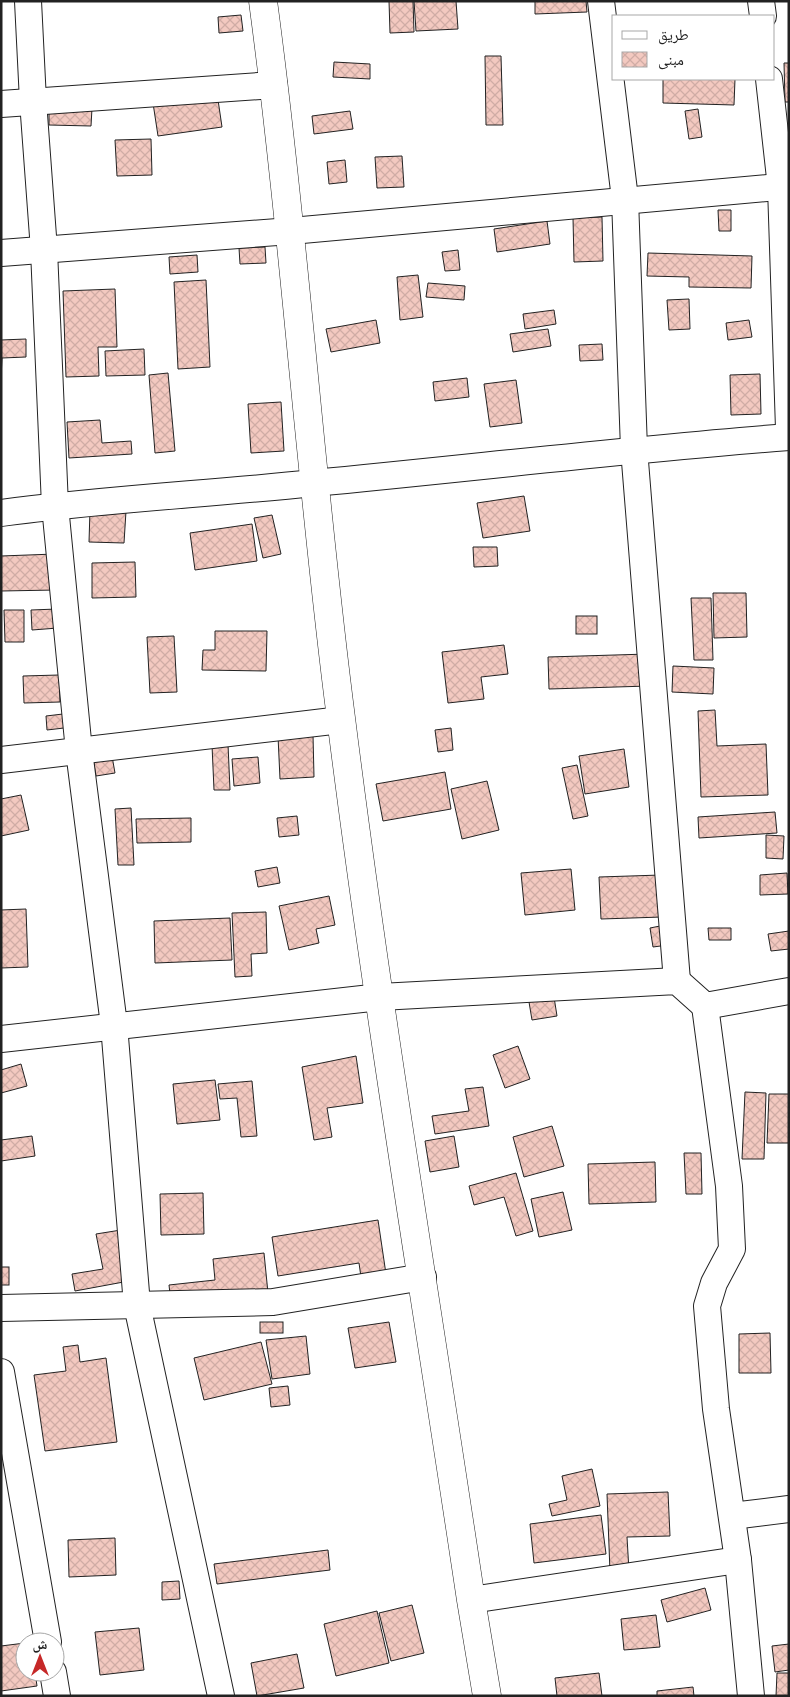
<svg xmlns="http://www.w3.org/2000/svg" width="790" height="1697" font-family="Barlow,'Noto Naskh Arabic',sans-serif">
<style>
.building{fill:url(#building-cross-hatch);stroke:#222}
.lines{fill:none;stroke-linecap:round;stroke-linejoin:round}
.minor-casing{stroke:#222;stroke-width:28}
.secondary-casing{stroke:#222;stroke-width:29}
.minor{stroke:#fff;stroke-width:26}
.secondary{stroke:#fff;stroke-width:28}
</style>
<defs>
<pattern id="building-cross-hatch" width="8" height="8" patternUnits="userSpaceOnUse" patternTransform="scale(1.25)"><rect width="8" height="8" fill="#f3c9c0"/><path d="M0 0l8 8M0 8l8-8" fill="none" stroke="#d0aca5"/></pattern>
</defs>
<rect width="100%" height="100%" fill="#fff"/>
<g class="building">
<polygon points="389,1 413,1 414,32 390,33"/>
<polygon points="414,1 456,1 458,29 416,31"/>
<polygon points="535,1 586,1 587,12 535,14"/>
<polygon points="241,15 243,31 219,33 218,17"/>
<polygon points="485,56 501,56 503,125 486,125"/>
<polygon points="334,62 370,64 370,79 333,77"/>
<polygon points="784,63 789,63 789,102 785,102"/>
<polygon points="663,79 735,79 734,105 663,103"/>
<polygon points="217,93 222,127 158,136 153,103"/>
<polygon points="49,108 92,108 91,126 49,125"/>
<polygon points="698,109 702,137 689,139 685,111"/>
<polygon points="350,111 353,129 314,134 312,116"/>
<polygon points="151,139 152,175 117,176 115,140"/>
<polygon points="402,156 404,187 377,188 375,157"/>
<polygon points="345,160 347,182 329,184 327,162"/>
<polygon points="718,210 731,210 731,231 719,231"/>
<polygon points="602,217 603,261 574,262 573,218"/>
<polygon points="547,221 550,244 497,252 494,229"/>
<polygon points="265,247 266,263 240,264 239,248"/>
<polygon points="458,250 460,270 445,271 442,252"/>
<polygon points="648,253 752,256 751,288 689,287 689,277 647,276"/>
<polygon points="197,255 198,272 170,274 169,257"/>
<polygon points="418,275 423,317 400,320 397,277"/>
<polygon points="206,280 210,367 178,369 174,282"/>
<polygon points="428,283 465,286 464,300 426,297"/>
<polygon points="115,289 117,347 98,347 99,376 66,377 63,291"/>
<polygon points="689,299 690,329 669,330 667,300"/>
<polygon points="554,310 556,324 525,329 523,314"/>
<polygon points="376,320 380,343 331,352 326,329"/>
<polygon points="749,320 752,337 728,340 726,323"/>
<polygon points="548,329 551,346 513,352 510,334"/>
<polygon points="26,339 26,357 2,358 1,379 1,340"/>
<polygon points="602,344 603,360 580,361 579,345"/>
<polygon points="144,349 145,375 106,376 105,351"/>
<polygon points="168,373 175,451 155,453 149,375"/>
<polygon points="760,374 761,414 731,415 730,375"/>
<polygon points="467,378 469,397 435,401 433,382"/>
<polygon points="516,380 522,423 490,427 484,384"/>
<polygon points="281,402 284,451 251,453 248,404"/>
<polygon points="100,420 102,443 131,441 132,454 69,458 67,422"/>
<polygon points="524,496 530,531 483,538 477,503"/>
<polygon points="90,510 126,511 124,543 89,542"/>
<polygon points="272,515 281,554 263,558 254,518"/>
<polygon points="252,524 257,561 195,570 190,533"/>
<polygon points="473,547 497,547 498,566 474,567"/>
<polygon points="55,554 56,590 1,591 1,556"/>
<polygon points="135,562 136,597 92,598 92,563"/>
<polygon points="713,593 746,593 747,637 714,638"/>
<polygon points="691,598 711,598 713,660 694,660"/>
<polygon points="57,609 58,628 32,630 31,610"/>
<polygon points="4,610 24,610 24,642 5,642"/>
<rect x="576" y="616" width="21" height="18"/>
<polygon points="215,631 267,631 266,671 202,670 203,650 215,650"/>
<polygon points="174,636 177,692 150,693 147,637"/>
<polygon points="504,645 508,674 481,677 484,699 448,703 442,652"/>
<polygon points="648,654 649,686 549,689 548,657"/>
<polygon points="673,666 714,668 713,694 672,692"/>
<polygon points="59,675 60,702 24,703 23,676"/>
<polygon points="715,710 717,746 766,744 768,795 701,797 698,711"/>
<polygon points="63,714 64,728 47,730 46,716"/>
<polygon points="451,728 453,750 438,752 435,730"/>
<polygon points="313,735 314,777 280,779 278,736"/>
<polygon points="228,744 230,790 214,790 212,745"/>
<polygon points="624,749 629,787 585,794 579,756"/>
<polygon points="112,756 115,773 96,776 93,758"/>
<polygon points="258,757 260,783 234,786 232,759"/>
<polygon points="577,765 588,816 573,819 562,768"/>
<polygon points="445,772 451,809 383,821 376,784"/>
<polygon points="487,781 499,830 462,839 451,789"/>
<polygon points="21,795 29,830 1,836 1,799"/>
<polygon points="131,808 134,865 118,865 115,809"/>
<polygon points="775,812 777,833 699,838 698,817"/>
<polygon points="297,816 299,835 279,837 277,818"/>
<polygon points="191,818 191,842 137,843 136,819"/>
<polygon points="766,835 784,836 783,859 766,858"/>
<polygon points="277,867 280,883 258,887 255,871"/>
<polygon points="571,869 575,910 525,915 521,873"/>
<polygon points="787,873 788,894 760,895 760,875"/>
<polygon points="661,875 662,917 601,919 599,877"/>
<polygon points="329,896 335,925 316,929 319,943 289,950 279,906"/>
<polygon points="26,909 28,967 1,968 1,910"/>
<polygon points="266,912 267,953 251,954 252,976 235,977 232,913"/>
<polygon points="230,918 232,960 155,963 154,921"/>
<polygon points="665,925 668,945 653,947 650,928"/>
<polygon points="708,928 731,928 731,940 709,940"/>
<polygon points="789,931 789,949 771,951 768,934"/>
<polygon points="554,997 557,1016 532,1020 529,1002"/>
<polygon points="518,1046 530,1079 505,1088 493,1055"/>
<polygon points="356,1056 363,1103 327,1108 332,1137 314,1140 302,1067"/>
<polygon points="21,1064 27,1086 1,1093 1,1070"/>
<polygon points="215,1080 220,1120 177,1124 173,1084"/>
<polygon points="252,1081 257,1136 241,1137 237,1098 220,1099 218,1084"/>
<polygon points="483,1087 489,1126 435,1134 432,1116 469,1111 465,1089"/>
<polygon points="745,1092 766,1093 764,1159 742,1159"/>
<polygon points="769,1094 789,1094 789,1143 767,1143"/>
<polygon points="552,1126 564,1166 524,1177 513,1137"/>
<polygon points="32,1136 35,1156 1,1161 1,1140"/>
<polygon points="454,1136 459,1167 430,1172 425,1141"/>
<polygon points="684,1153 701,1153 702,1194 686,1194"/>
<polygon points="655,1162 656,1202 589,1204 588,1164"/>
<polygon points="516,1173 533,1231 516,1236 504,1197 474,1205 469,1186"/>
<polygon points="563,1192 572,1230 539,1237 531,1199"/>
<polygon points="203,1193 204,1234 161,1235 160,1194"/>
<polygon points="378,1220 386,1274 361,1277 359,1263 278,1276 272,1237"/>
<polygon points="121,1230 129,1281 75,1291 72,1274 103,1269 96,1234"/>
<polygon points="264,1253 268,1293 171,1303 169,1285 215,1280 213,1259"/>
<rect x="1" y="1267" width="8" height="18"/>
<rect x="260" y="1322" width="23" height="11"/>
<polygon points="389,1322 396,1362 355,1368 348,1328"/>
<polygon points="770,1333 771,1373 739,1373 739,1334"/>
<polygon points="306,1336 310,1374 272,1379 266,1340"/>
<polygon points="261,1342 272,1384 204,1400 194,1358"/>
<polygon points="78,1345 80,1362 106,1358 117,1442 45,1451 34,1375 66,1371 63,1347"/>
<polygon points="288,1386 290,1405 271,1407 269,1388"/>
<polygon points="592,1469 600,1506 552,1516 549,1504 567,1500 562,1476"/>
<polygon points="668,1492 670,1536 627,1537 629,1571 610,1572 607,1494"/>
<polygon points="601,1515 606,1554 534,1563 530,1524"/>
<polygon points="115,1538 116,1575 69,1577 68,1540"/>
<polygon points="328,1550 330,1570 217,1584 214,1564"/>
<polygon points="179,1581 180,1599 162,1600 162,1582"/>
<polygon points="705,1588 711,1610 667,1622 661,1600"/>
<polygon points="412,1605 424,1653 391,1661 379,1613"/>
<polygon points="377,1611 389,1663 336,1676 324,1624"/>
<polygon points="656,1615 660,1647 624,1650 621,1619"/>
<polygon points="139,1628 144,1670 100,1675 95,1632"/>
<polygon points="25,1643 25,1672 35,1672 37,1686 1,1691 1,1646"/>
<polygon points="789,1644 789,1670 775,1672 772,1646"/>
<polygon points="297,1654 304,1688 257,1696 251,1663"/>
<polygon points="599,1673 602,1696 557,1696 555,1678"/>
<polygon points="777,1673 789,1673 789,1696 776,1696"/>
<polygon points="693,1687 694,1696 657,1696 657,1691"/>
</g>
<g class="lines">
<defs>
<g id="minor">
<polyline points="28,1 33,101 44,250 55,506 79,751 114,1025 137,1305 221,1696"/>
<polyline points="601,1 625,199 634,449 677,981"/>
<polyline points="761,1 763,16"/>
<polyline points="769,79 781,187 789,429"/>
<polyline points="1,104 274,85"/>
<polyline points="1,253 291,231 789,186"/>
<path d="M1 513C105 499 210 494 314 483 472 468 630 449 789 437"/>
<polyline points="1,760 341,720"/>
<polyline points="705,1006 729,1186 732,1249 714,1283 707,1306 716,1409 738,1560 751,1696"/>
<polyline points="1,1039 380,997 677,981 705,1006 789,991"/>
<polyline points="1,1308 273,1302 423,1277"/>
<polyline points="1,1372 48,1642"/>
<polyline points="732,1516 789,1509"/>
<polyline points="471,1600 738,1560"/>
<polyline points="53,1672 57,1696"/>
</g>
<path id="secondary" d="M263 1C295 240 310 480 341 718 378 1013 427 1306 471 1600L487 1696"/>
</defs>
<use href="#minor" class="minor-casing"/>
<use href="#secondary" class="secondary-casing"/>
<use href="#minor" class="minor"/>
<use href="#secondary" class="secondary"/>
</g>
<rect width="790" height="1697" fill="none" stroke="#222222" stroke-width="5"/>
<rect x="612" y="15" width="162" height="65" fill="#ffffff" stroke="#a7a7a7"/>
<rect x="622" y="31" width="25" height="8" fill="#ffffff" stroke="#a7a7a7"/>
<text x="658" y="40" font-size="15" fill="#222222">طريق</text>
<rect x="622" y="52" width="25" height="15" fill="url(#building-cross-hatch)" stroke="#a7a7a7"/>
<text x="658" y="65" font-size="15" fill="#222222">مبنى</text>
<g transform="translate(40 1657)"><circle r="24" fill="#ffffff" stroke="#a7a7a7"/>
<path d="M0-4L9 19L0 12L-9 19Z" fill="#c62828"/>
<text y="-8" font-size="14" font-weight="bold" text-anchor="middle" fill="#222222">ش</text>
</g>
</svg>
